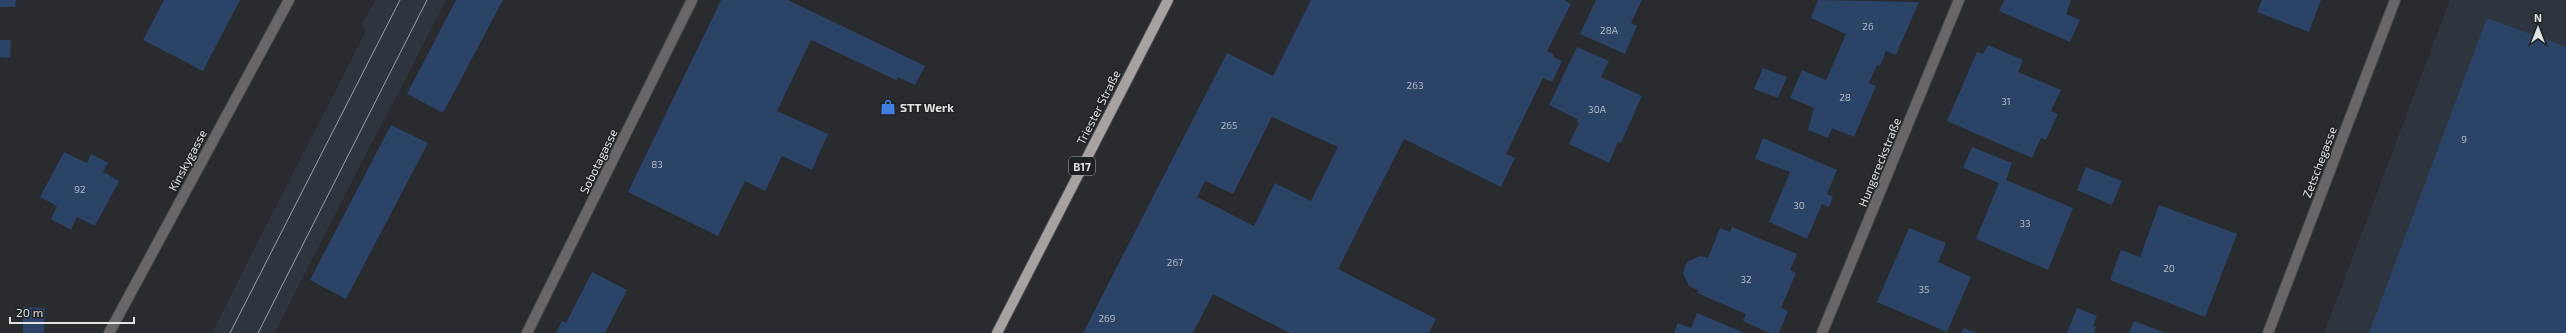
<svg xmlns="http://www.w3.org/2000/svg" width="2566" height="333" font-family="'Exo 2',sans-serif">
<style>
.built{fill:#2f353e}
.building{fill:#2b4366;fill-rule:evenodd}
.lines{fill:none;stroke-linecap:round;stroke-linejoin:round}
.street-casing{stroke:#46484c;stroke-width:12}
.primary-casing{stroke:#46484c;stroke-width:12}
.street{stroke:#696667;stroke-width:10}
.primary{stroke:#a7a1a2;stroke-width:10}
.tram{stroke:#9c9ea0;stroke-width:1}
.labels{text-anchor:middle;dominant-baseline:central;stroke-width:3;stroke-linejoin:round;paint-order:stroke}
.number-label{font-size:10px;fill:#b3bac4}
.shield{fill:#1f2225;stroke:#a6a8ab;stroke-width:1}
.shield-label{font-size:11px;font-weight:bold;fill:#e0e2e4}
.poi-label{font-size:12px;font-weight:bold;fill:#e0e2e4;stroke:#1f2225;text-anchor:start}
.street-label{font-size:12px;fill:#e0e2e4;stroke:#1f2225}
</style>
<rect width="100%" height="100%" fill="#292b2f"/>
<g class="built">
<polygon points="376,0 446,0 274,333 212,333 366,30 361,25"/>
<polygon points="2450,0 2566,0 2566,333 2324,333"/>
</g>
<g class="building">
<polygon points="0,0 16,0 15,7 0,7"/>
<polygon points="164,0 240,0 203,71 143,40"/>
<polygon points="456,0 503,0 443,113 407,94"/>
<polygon points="721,0 788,0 925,66 915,85 898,77 896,80 811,40 777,111 828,134 812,170 782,156 765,191 745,181 718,236 628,192"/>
<path d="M1311 0H1564L1571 4 1547 51 1554 54 1553 57 1562 61 1552 82 1543 78 1506 154 1515 158 1501 187 1404 139 1338 269 1436 319 1429 333H1290L1213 294 1193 333H1083L1227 53 1273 76ZM1272 117 1338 147 1311 201 1275 183 1254 226 1197 197 1205 181 1233 194Z"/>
<polygon points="1596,0 1642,0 1631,23 1637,26 1625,54 1580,34"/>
<polygon points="1818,0 1919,2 1896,55 1886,51 1880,66 1877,65 1869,83 1876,86 1854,137 1832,128 1828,138 1808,130 1814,108 1790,98 1802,70 1826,80 1846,34 1811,18"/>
<polygon points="2004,0 2071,0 2066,14 2080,20 2070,42 1999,11"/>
<polygon points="2262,0 2321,0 2309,32 2257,12"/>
<polygon points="2487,18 2566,47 2566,333 2369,333"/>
<polygon points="0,40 11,40 10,58 0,57"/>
<polygon points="1988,45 2023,60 2018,72 2061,90 2051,111 2058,114 2046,140 2041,138 2032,158 1947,121 1977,52 1983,54"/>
<polygon points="1577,47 1609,61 1601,77 1642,96 1621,143 1618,142 1609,163 1569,144 1579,123 1577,119 1549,105"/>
<polygon points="1763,68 1787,77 1778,98 1754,89"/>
<polygon points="391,125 428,143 346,299 310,280"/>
<polygon points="1763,138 1837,170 1827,194 1833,197 1829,207 1822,204 1807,239 1769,222 1790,172 1755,159"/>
<polygon points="1972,147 2012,163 2006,180 2073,208 2048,270 1976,239 1999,183 1963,168"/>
<polygon points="64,152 87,163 91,154 108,163 103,172 119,181 95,226 77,217 71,230 51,219 57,206 40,197"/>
<polygon points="2086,167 2122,181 2112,205 2077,190"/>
<polygon points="2159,205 2237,234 2205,317 2110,280 2121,250 2140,257"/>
<polygon points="1732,227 1797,254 1790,270 1796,273 1781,308 1788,311 1779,333 1769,333 1743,321 1746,314 1697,293 1699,291 1689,286 1683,273 1687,262 1700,256 1708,258 1720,228 1730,232"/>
<polygon points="1909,228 1946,243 1938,262 1971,277 1947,332 1877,302"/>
<polygon points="592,272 627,290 605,333 556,333 562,321 566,323"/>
<polygon points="23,307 45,308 44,333 23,333"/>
<polygon points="2077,308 2097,316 2093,326 2096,327 2094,333 2067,333"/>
<polygon points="1697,313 1733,328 1744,333 1674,333 1678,323 1691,328"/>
<polygon points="2134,321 2166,333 2129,333"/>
<polygon points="1964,328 1977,333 1961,333"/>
</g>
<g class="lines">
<defs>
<g id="street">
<polyline points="109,333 289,0"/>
<polyline points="527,333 692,0"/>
<polyline points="1822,333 1959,0"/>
<polyline points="2268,333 2395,0"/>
</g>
<polyline id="primary" points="997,333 1168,0"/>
</defs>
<use href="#street" class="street-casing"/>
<use href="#primary" class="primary-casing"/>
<use href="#street" class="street"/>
<use href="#primary" class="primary"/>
<g class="tram">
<polyline points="230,333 400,0"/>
<polyline points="258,333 427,0"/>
</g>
</g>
<defs>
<symbol id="shop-bare" viewBox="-9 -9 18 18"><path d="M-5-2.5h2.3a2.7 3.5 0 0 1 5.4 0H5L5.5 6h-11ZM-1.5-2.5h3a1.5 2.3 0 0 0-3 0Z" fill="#3f7fe0" stroke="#1f2225" stroke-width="2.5" paint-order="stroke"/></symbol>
</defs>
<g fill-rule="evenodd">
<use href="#shop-bare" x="877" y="96" width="22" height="22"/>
</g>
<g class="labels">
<g class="number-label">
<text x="1868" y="26">26</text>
<text x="1609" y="30">28A</text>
<text x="1415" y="85">263</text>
<text x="1845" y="97">28</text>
<text x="2006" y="101">31</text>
<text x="1597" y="109">30A</text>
<text x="1229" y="125">265</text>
<text x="2464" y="139">9</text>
<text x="657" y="164">83</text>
<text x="80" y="189">92</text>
<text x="1799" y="205">30</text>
<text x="2025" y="223">33</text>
<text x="1175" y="262">267</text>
<text x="2169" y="268">20</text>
<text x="1746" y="279">32</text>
<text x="1924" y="289">35</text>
<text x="1107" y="318">269</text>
</g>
<rect class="shield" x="1069" y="157" width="26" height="18" rx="3"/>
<g class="shield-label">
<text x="1082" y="166">B17</text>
</g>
<g class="poi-label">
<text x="900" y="107">STT Werk</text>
</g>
<g class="street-label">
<text transform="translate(1098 107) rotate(-63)">Triester Straße</text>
<text transform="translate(187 160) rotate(-62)">Kinskygasse</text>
<text transform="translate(598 161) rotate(-64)">Sobotagasse</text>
<text transform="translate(1879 162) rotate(-68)">Hungereckstraße</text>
<text transform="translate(2319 162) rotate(-69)">Zetschegasse</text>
</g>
</g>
<g transform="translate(2538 28)" stroke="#1f2225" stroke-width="3" paint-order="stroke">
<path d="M0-3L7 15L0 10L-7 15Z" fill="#e0e2e4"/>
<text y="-6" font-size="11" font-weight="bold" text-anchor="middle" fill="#e0e2e4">N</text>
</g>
<path d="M10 317v6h124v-6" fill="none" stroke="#e0e2e4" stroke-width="2"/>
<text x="16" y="317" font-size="12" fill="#e0e2e4" stroke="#1f2225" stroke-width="3" paint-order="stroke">20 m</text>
</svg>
